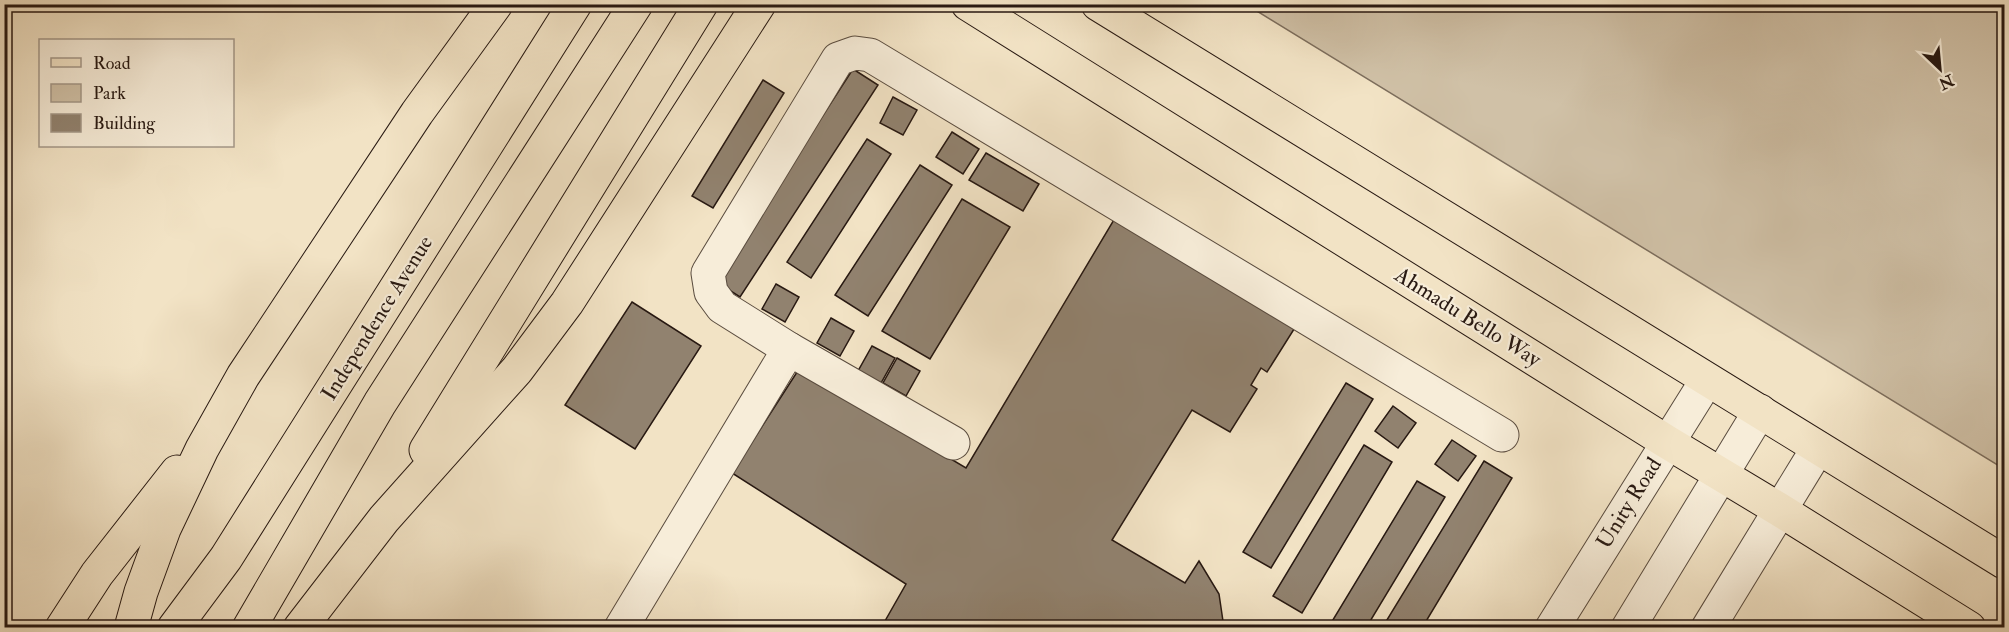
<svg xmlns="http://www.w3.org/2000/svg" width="2009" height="632" font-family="'IM FELL Double Pica',serif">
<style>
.green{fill:#d0c1a7;stroke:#7c6d5c;stroke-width:1.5}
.building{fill:#91826f;stroke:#281912;stroke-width:1.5}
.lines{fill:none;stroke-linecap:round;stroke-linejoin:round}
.minor-casing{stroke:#5a4c3f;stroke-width:35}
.major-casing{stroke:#281912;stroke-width:35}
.minor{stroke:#f7edd9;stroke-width:33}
.major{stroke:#f2e3c5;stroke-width:33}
.labels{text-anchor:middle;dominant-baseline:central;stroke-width:4.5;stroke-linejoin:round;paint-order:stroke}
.street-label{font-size:22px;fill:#281912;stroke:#f7edd9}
</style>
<rect width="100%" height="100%" fill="#f2e3c5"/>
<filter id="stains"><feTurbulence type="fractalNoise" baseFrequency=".00333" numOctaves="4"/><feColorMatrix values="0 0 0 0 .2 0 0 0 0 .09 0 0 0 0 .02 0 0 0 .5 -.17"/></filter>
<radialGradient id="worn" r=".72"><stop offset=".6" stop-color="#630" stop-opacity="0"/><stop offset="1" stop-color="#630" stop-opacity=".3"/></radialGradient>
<polygon class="green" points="1247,5 2004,5 2004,469"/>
<g class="building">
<polygon points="853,69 878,85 740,297 715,281"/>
<polygon points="763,80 784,93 713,208 692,196"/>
<polygon points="893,97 917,110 903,135 880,123"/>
<polygon points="952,132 979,149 963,174 936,157"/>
<polygon points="867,139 891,154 811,278 787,262"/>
<polygon points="986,153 1039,184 1023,211 969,180"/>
<polygon points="920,165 952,185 868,316 835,295"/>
<polygon points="962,199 1010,227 930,359 882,331"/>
<polygon points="1115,218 1296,326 1267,372 1261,368 1251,385 1257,389 1230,432 1192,410 1112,540 1185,583 1199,561 1219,594 1224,628 881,628 906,584 732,473 799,369 966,468"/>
<polygon points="776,284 799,297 785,322 762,309"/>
<polygon points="632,302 701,346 635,449 565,405"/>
<polygon points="831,318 854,331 840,356 817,343"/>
<polygon points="872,346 895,358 881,383 858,371"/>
<polygon points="897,358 920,371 906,396 883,383"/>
<polygon points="1346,383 1373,399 1271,568 1243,552"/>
<polygon points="1393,406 1416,423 1398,448 1375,431"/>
<polygon points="1452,440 1476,456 1458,481 1435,464"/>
<polygon points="1364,445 1392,462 1302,613 1273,596"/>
<polygon points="1484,461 1512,478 1422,628 1382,628"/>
<polygon points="1417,481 1445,497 1366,628 1328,628"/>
</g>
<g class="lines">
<defs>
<g id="minor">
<polyline points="789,349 722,307 711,292 708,273 838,59 855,53 870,55 1502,435"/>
<polyline points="621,628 789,349 953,443"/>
<polyline points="1552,628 1707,380"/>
<polyline points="1628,628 1760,411"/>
<polyline points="1708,628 1818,448"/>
</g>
<g id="major">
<polyline points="968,4 1667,442 1780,510 1969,628"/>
<polyline points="1098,4 2004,562"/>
<polyline points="426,450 701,4"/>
<polyline points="62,628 97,574 177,472"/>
<polyline points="131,628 141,592 164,529 202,449 243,376 417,113 496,4"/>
<polyline points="174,628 226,558 575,4"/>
<polyline points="249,628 380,403 636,4"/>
<polyline points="300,628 384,519 517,370 567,303 759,4"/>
</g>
</defs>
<use href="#minor" class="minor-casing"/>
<use href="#major" class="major-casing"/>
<use href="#minor" class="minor"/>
<use href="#major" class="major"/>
</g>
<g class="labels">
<g class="street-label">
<text transform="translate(1468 317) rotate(32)">Ahmadu Bello Way</text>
<text transform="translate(377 318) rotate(-58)">Independence Avenue</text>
<text transform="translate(1629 503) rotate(-58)">Unity Road</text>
</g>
</g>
<rect width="2009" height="632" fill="none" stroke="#f2e3c5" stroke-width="24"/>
<rect x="6" y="6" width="1997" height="620" fill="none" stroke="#281912" stroke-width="3"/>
<rect x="12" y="12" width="1985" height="608" fill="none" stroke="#281912" stroke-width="1.5"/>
<rect x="39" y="39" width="195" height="108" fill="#f7edd9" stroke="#a49889" stroke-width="1.5"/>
<rect x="51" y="58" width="30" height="9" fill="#f2e3c5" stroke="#a49889" stroke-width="1.5"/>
<text x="93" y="69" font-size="18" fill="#281912">Road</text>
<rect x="51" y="84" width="30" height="18" fill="#d0c1a7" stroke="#a49889" stroke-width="1.5"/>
<text x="93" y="99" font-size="18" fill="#281912">Park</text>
<rect x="51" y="114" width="30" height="18" fill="#91826f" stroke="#a49889" stroke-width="1.5"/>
<text x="93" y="129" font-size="18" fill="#281912">Building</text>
<g transform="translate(1940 69) rotate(154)" stroke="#f7edd9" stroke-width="4.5" paint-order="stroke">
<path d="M0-4.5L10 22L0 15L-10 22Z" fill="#281912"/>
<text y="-9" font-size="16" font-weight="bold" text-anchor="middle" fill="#281912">N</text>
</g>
<rect width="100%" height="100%" filter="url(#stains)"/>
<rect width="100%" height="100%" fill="url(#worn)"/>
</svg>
